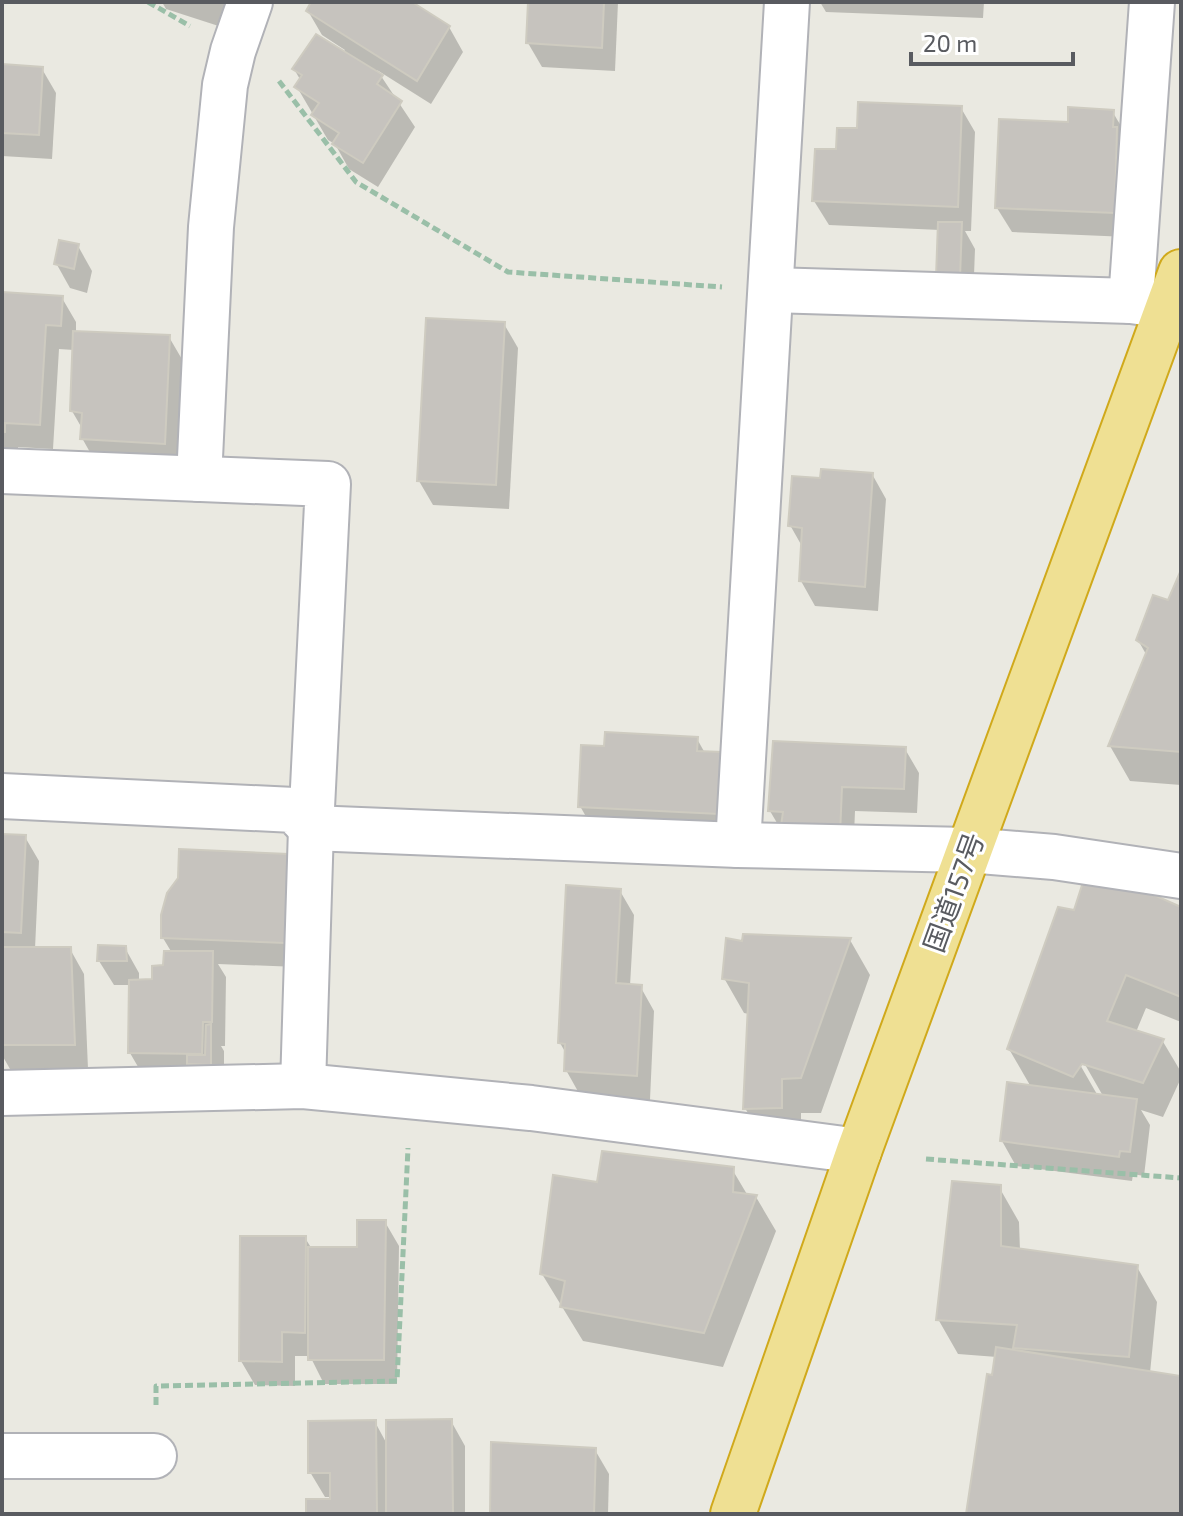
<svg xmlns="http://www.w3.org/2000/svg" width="1183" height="1516" font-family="'Exo 2','Noto Sans JP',sans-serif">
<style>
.shadow{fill:#0003;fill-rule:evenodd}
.building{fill:#c6c3be;stroke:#cecbc0;stroke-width:2}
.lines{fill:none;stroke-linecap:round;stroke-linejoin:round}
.minor-casing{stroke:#b1b2b7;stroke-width:48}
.highway-casing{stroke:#d0a91b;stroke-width:48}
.path{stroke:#9abfa8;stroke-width:5;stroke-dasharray:8 4;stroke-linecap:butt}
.minor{stroke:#fff;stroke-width:44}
.highway{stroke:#efe093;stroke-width:44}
.labels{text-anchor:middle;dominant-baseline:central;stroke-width:6;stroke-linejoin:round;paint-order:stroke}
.street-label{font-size:28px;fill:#595b60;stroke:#fff}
</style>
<rect width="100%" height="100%" fill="#eae9e1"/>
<g class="shadow">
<polygon points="162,2 239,2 231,30 166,9"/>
<polygon points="313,2 409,2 449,27 463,52 431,104 377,70 415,127 378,187 349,169 335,144 328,140 297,87 301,81 294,69 343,53 345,50 322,35 308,11"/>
<polygon points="530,2 618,2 615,71 542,67 528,43"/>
<polygon points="820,2 984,2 983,18 826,12"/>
<polygon points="2,67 42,69 56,93 52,159 2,156"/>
<polygon points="961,108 975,132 971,231 965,231 975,249 973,302 952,301 940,230 829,225 814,201 838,151 859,131"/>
<polygon points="1112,111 1127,136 1128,237 1012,232 997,208 1070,124"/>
<polygon points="78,246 92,271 87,293 70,288 56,263"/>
<polygon points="2,294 62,298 76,322 76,333 169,337 183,361 178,467 96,463 82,438 83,430 72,411 74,350 59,349 53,449 18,447 18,456 2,455"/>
<polygon points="504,324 518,348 509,509 433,505 419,481"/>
<polygon points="872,474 886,499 878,611 815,606 801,581 803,548 790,525 822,480"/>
<polygon points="1181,575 1181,785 1130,781 1110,746 1147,656 1138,640 1169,603"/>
<polygon points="697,739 705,753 732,838 594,831 580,806 606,748"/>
<polygon points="905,749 919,773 917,813 855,811 853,859 797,857 770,811"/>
<polygon points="2,831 5,836 25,837 39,861 35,949 70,949 84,974 88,1069 10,1069 2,1055"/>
<polygon points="287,856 301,880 298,967 218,964 226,977 225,1046 221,1046 224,1051 224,1089 144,1077 130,1053 131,985 114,985 99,961 125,948 139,973 139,982 154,981 172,953 163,938"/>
<polygon points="620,891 634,915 630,986 640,986 654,1011 650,1100 580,1095 566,1070 567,1055 560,1043"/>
<path d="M1181 909V1022L1146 1008 1136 1032 1162 1040 1181 1072V1078L1163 1117 1141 1110 1150 1125 1144 1176 1133 1174 1132 1181 1016 1166 1002 1141 1031 1087 1009 1049 1075 913ZM1079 1054 1103 1096H1098L1075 1056Z"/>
<polygon points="850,940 870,975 821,1113 801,1113 801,1143 765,1143 745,1108 749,1014 744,1013 724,978 744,944"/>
<polygon points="732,1169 748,1196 756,1197 776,1231 723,1367 583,1341 542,1274 599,1184"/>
<polygon points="999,1187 1019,1222 1020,1251 1137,1267 1157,1302 1150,1373 1181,1378 1181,1514 968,1514 997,1357 958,1354 938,1319"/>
<polygon points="385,1222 399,1246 397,1384 324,1384 310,1356 295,1356 295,1386 255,1385 241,1361 305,1238 312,1249 359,1249"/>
<polygon points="451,1421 465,1446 465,1514 308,1514 332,1501 332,1497 325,1497 310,1472 375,1422 388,1446"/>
<polygon points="595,1450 609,1474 608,1514 492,1514"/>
</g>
<g class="building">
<polygon points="311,2 412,2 450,26 417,81 306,11"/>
<polygon points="528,2 604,2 602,48 526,43"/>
<polygon points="316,34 383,75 377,84 402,101 363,163 332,144 339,133 311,115 319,103 294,87 302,75 292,69"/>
<polygon points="2,64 43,67 39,135 2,133"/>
<polygon points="858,102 962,106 958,207 812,201 815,149 836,149 837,128 857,128"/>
<polygon points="1068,107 1114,110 1113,127 1117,127 1115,213 995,208 999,119 1068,122"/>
<polygon points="938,222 962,222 960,278 936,277"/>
<polygon points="59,240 79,244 74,269 54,264"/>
<polygon points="2,292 63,296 61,326 46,325 40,425 5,423 5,432 2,432"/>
<polygon points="426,318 505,322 496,485 417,481"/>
<polygon points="73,331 170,335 165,444 80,439 82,413 70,411"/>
<polygon points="821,469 873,473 865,587 799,581 802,528 788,526 792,476 820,478"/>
<polygon points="1181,570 1181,752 1108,746 1148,648 1136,640 1153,595 1168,600"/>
<polygon points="605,732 698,737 697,751 722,752 719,814 578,807 581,745 604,746"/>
<polygon points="773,741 906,747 904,789 842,787 840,835 780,833 783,812 768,811"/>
<polygon points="2,834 26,835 21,933 2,932"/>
<polygon points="179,849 288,854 285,943 161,938 161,915 167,893 178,878"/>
<polygon points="1083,882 1129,884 1181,907 1181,997 1126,975 1107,1021 1164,1039 1143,1083 1082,1064 1073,1077 1007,1049 1058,907 1074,910"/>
<polygon points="566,885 621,889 616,983 642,985 637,1076 564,1071 565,1044 558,1043"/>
<polygon points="743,934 851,938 801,1078 782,1079 782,1108 743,1109 749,983 722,979 726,938 742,941"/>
<polygon points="98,945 126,946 127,961 97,961"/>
<polygon points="2,947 71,947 75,1045 2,1045"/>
<polygon points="164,951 213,951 212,1022 203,1022 202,1054 128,1053 129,980 152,979 152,966 163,965"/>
<polygon points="211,1024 211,1065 187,1064 187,1055 205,1055 206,1025"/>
<polygon points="1007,1082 1137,1099 1130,1152 1120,1151 1119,1157 1000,1141"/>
<polygon points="602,1151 734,1167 733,1192 757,1195 704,1333 560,1307 565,1281 540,1274 553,1175 597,1182"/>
<polygon points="952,1181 1001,1185 1001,1246 1138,1265 1129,1357 1013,1348 1017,1325 936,1320"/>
<polygon points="357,1220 386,1220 384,1360 308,1360 308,1247 357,1247"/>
<polygon points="240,1236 306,1236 305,1333 282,1332 282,1362 239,1361"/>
<polygon points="996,1347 1181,1376 1181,1514 966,1514 987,1374 992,1375"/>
<polygon points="452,1419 453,1514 386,1514 386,1420"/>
<polygon points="376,1420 377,1514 306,1514 306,1499 330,1499 330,1473 308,1473 308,1421"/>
<polygon points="491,1442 596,1448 594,1514 490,1514"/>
</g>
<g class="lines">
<defs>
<g id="minor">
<polyline points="771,290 1131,301 1181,308"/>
<polyline points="1131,301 1152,2"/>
<polyline points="2,471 328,484 311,828 303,1086"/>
<polyline points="199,479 211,227 225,85 233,51 250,2"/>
<polyline points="2,796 294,810 311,828 738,845 968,850 1054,857 1181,876"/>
<polyline points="738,845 787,2"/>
<polyline points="2,1093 303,1086 531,1108 859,1151"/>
<polyline points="2,1456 154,1456"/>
</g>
<polyline id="highway" points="733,1514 859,1151 1181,272"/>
</defs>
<use href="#minor" class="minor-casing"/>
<use href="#highway" class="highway-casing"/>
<g class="path">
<polyline points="148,2 190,26"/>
<polyline points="279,81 356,182 508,272 722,287"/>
<polyline points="926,1159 1181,1178"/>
<polyline points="156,1405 156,1386 397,1381 408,1148"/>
</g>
<use href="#minor" class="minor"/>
<use href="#highway" class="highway"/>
</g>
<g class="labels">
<g class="street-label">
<text transform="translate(953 892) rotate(-70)">国道157号</text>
</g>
</g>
<rect width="1183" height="1516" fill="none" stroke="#595b60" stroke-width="8"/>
<path d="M911 52v12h162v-12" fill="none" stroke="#595b60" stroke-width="4"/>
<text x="923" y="52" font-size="24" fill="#595b60" stroke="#ffffff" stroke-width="6" paint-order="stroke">20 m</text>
</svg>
